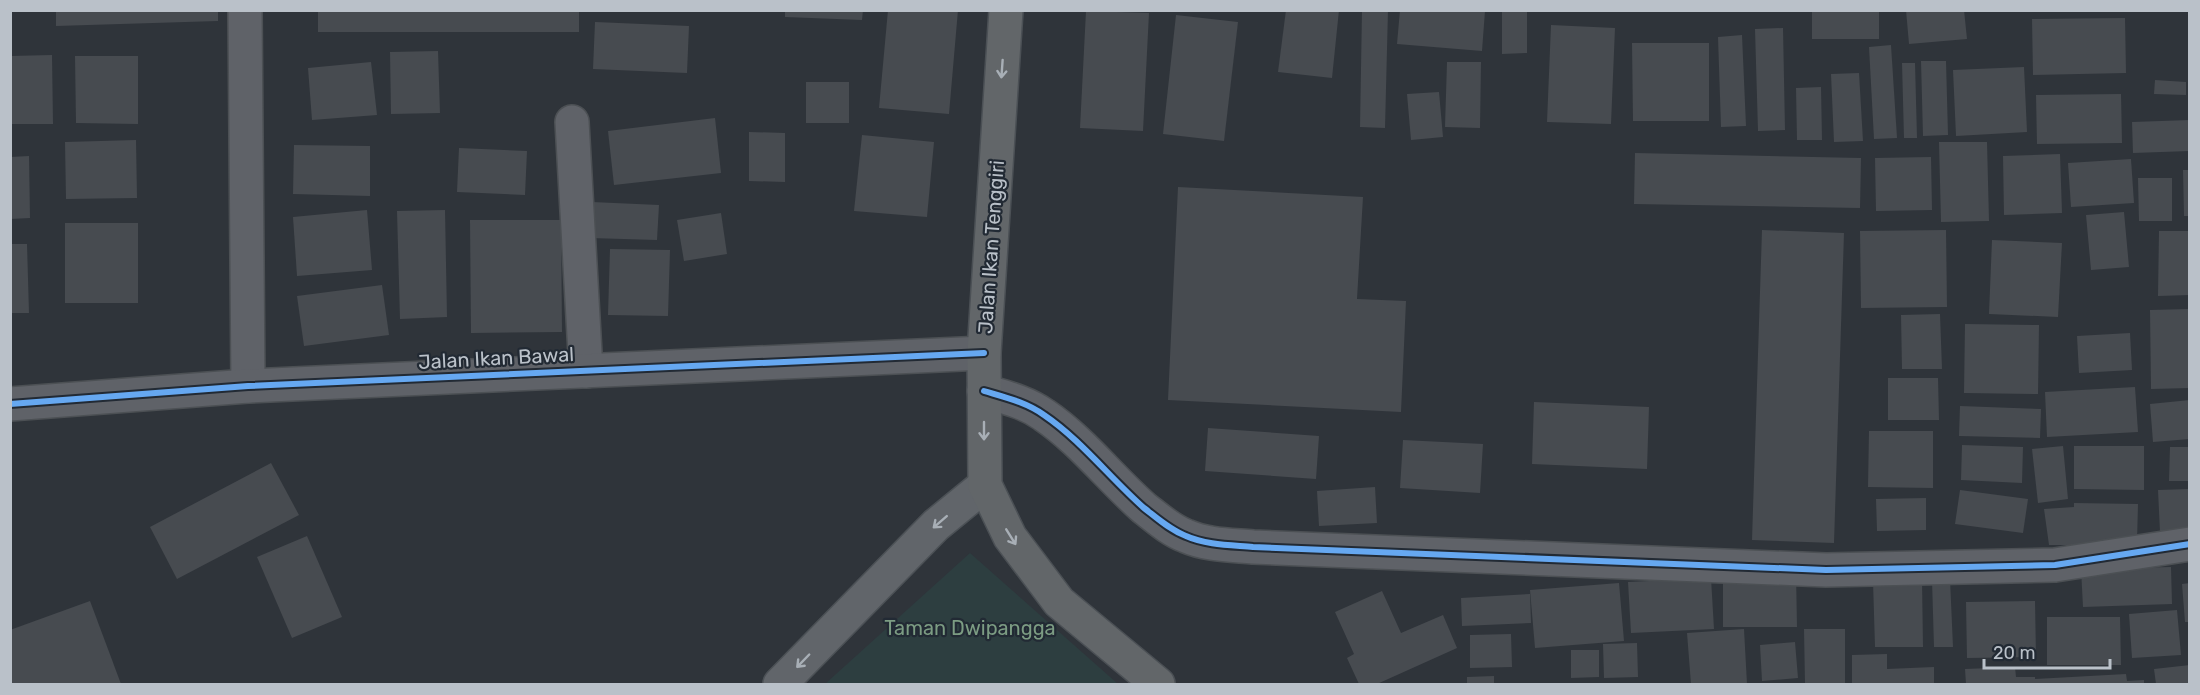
<svg xmlns="http://www.w3.org/2000/svg" width="2200" height="695" font-family="Rubik,sans-serif">
<style>
.green{fill:#2d3e40}
.building{fill:#474b50}
.lines{fill:none;stroke-linecap:round;stroke-linejoin:round}
.minor-casing{stroke:#4c5054;stroke-width:36}
.tertiary-casing{stroke:#4c5054;stroke-width:36}
.primary-casing{stroke:#4c5156;stroke-width:36}
.trunk-casing{stroke:#4b5055;stroke-width:36}
.minor{stroke:#5f6268;stroke-width:33}
.tertiary{stroke:#5f6268;stroke-width:33}
.primary{stroke:#61656a;stroke-width:33}
.trunk{stroke:#626669;stroke-width:33}
.cycleway-casing{stroke:#222a34;stroke-width:10}
.cycleway{stroke:#66a8f1;stroke-width:6}
.oneway{stroke:#a8afb6}
.labels{text-anchor:middle;dominant-baseline:central;stroke-width:4.5;stroke-linejoin:round;paint-order:stroke}
.street-label{font-size:20px;fill:#bac1c9;stroke:#222a34}
.park-label{font-size:20px;fill:#7c9c83;stroke:#222a34}
</style>
<rect width="100%" height="100%" fill="#2f343a"/>
<polygon class="green" points="970,553 1118,684 825,684"/>
<g class="building">
<polygon points="56,10 218,10 218,21 56,26"/>
<rect x="318" y="10" width="261" height="22"/>
<polygon points="785,10 863,10 862,20 785,17"/>
<polygon points="888,10 958,10 949,114 879,108"/>
<polygon points="1286,10 1339,10 1332,78 1278,72"/>
<polygon points="1362,10 1388,10 1385,128 1360,127"/>
<polygon points="1400,10 1485,11 1482,51 1397,44"/>
<rect x="1812" y="10" width="67" height="29"/>
<polygon points="1906,10 1964,10 1967,39 1909,44"/>
<polygon points="1086,11 1149,13 1143,131 1080,128"/>
<polygon points="1527,11 1527,53 1502,54 1502,12"/>
<polygon points="1176,15 1238,22 1224,141 1163,134"/>
<polygon points="2125,18 2126,73 2033,75 2032,19"/>
<polygon points="595,22 689,26 687,73 593,69"/>
<polygon points="1551,25 1615,28 1611,124 1547,122"/>
<polygon points="1783,28 1785,130 1758,131 1755,29"/>
<polygon points="1742,35 1746,126 1721,127 1718,37"/>
<polygon points="1632,43 1709,43 1709,121 1633,121"/>
<polygon points="1891,45 1897,138 1874,139 1869,47"/>
<polygon points="438,51 440,113 391,114 390,52"/>
<polygon points="52,55 53,124 10,124 10,56"/>
<polygon points="75,56 138,56 138,124 76,123"/>
<polygon points="1921,61 1946,61 1948,135 1923,136"/>
<polygon points="371,62 377,115 312,120 308,68"/>
<polygon points="1447,62 1481,62 1480,128 1445,127"/>
<polygon points="1902,63 1915,63 1917,138 1904,138"/>
<polygon points="2024,67 2027,132 1956,136 1953,70"/>
<polygon points="1859,73 1863,141 1834,142 1831,74"/>
<polygon points="2155,80 2186,82 2186,95 2154,94"/>
<rect x="806" y="82" width="43" height="41"/>
<polygon points="1821,87 1822,140 1797,140 1796,88"/>
<polygon points="1439,92 1443,137 1411,140 1407,94"/>
<polygon points="2121,94 2122,143 2037,144 2036,95"/>
<polygon points="715,118 721,173 614,185 608,131"/>
<polygon points="2190,120 2190,151 2133,153 2132,122"/>
<polygon points="749,132 785,133 785,182 749,181"/>
<polygon points="862,135 934,142 927,217 854,211"/>
<polygon points="136,140 137,198 66,199 65,142"/>
<polygon points="1939,142 1987,142 1989,221 1941,222"/>
<polygon points="294,145 370,146 370,196 293,194"/>
<polygon points="459,148 527,151 525,195 457,192"/>
<polygon points="1635,153 1861,158 1860,208 1634,204"/>
<polygon points="2060,154 2062,213 2004,215 2003,156"/>
<polygon points="29,156 30,218 10,219 10,157"/>
<polygon points="1931,157 1932,210 1876,211 1875,158"/>
<polygon points="2131,159 2134,203 2071,207 2068,163"/>
<polygon points="2183,170 2190,170 2190,216 2184,216"/>
<polygon points="2138,178 2172,178 2172,221 2139,221"/>
<polygon points="1178,187 1363,197 1357,299 1406,301 1401,412 1168,400"/>
<polygon points="592,202 659,205 657,240 590,238"/>
<polygon points="367,210 372,270 297,276 293,217"/>
<polygon points="445,210 447,317 400,319 397,211"/>
<polygon points="2124,212 2129,267 2091,270 2086,215"/>
<polygon points="721,213 727,254 684,261 677,220"/>
<polygon points="470,220 561,220 562,332 471,333"/>
<rect x="65" y="223" width="73" height="80"/>
<polygon points="1762,230 1844,233 1834,543 1752,540"/>
<polygon points="1946,230 1947,307 1861,308 1860,231"/>
<polygon points="2159,231 2190,231 2190,295 2158,296"/>
<polygon points="1992,240 2062,243 2058,317 1989,314"/>
<polygon points="10,244 27,244 29,313 10,313"/>
<polygon points="610,249 670,250 668,316 608,315"/>
<polygon points="382,285 389,335 304,346 297,296"/>
<polygon points="2190,309 2190,388 2151,389 2150,310"/>
<polygon points="1940,314 1942,369 1902,369 1901,315"/>
<polygon points="1965,324 2039,325 2038,394 1964,393"/>
<polygon points="2130,333 2132,370 2079,373 2077,336"/>
<polygon points="1888,378 1938,378 1939,420 1888,420"/>
<polygon points="2135,387 2138,432 2047,437 2045,392"/>
<polygon points="2190,400 2190,439 2153,442 2150,404"/>
<polygon points="1534,402 1649,407 1647,469 1532,464"/>
<polygon points="1960,406 2041,409 2040,438 1959,436"/>
<polygon points="1208,428 1319,436 1316,479 1205,471"/>
<polygon points="1869,431 1933,431 1933,488 1868,487"/>
<polygon points="1403,440 1483,444 1480,493 1400,488"/>
<polygon points="1962,445 2023,447 2022,483 1961,480"/>
<polygon points="2063,446 2068,499 2038,503 2032,449"/>
<polygon points="2074,446 2144,446 2144,490 2074,489"/>
<polygon points="2170,447 2190,447 2190,481 2169,481"/>
<polygon points="271,463 299,515 177,579 150,527"/>
<polygon points="1375,487 1377,523 1319,526 1317,491"/>
<polygon points="2190,489 2190,530 2160,532 2158,490"/>
<polygon points="1960,490 2028,499 2023,533 1955,524"/>
<polygon points="1926,498 1926,530 1877,531 1876,499"/>
<polygon points="2074,503 2138,504 2137,542 2122,545 2049,545 2044,509 2074,507"/>
<polygon points="307,536 342,617 292,638 257,557"/>
<polygon points="2171,567 2172,604 2083,607 2081,569"/>
<polygon points="1723,573 1796,573 1797,627 1723,627"/>
<polygon points="1711,578 1714,629 1631,633 1628,582"/>
<polygon points="1950,579 1953,647 1934,647 1932,580"/>
<polygon points="1922,580 1923,647 1875,647 1873,581"/>
<polygon points="1619,583 1624,641 1535,648 1530,590"/>
<polygon points="2190,583 2190,622 2185,622 2182,584"/>
<polygon points="1382,591 1401,633 1443,615 1457,648 1377,684 1359,684 1347,658 1354,654 1335,612"/>
<polygon points="1530,594 1531,623 1462,626 1461,598"/>
<polygon points="90,601 121,684 10,684 10,630"/>
<polygon points="2035,601 2036,657 1967,658 1966,602"/>
<polygon points="2177,610 2181,655 2132,658 2129,614"/>
<polygon points="2047,617 2120,617 2121,665 2047,665"/>
<polygon points="1744,629 1747,684 1691,684 1687,633"/>
<polygon points="1804,629 1845,629 1845,684 1805,684"/>
<polygon points="1511,634 1512,667 1470,668 1470,635"/>
<polygon points="1795,642 1798,678 1762,681 1760,645"/>
<polygon points="1637,643 1638,677 1604,678 1603,644"/>
<polygon points="1571,650 1599,650 1599,677 1571,678"/>
<polygon points="1887,654 1887,669 1934,667 1934,684 1852,684 1852,655"/>
<polygon points="2190,665 2190,684 2156,684 2154,669"/>
<polygon points="2015,667 2016,677 2035,677 2035,679 2126,674 2127,681 2144,680 2144,684 1966,684 1965,669"/>
<polygon points="1494,676 1494,684 1467,684 1467,677"/>
</g>
<g class="lines">
<defs>
<g id="minor">
<polyline points="245,10 248,386"/>
<polyline points="572,122 586,371"/>
<path d="M984 391C1004 397 1026 402 1044 415 1081 440 1110 478 1144 508 1157 518 1170 530 1186 536 1206 545 1231 545 1253 547L1826 570 2055 565 2190 544"/>
</g>
<polyline id="tertiary" points="10,404 248,386 984,353"/>
<polyline id="primary" points="780,684 936,525 985,485"/>
<polyline id="trunk" points="1006,10 984,353 985,485 1010,537 1059,602 1158,684"/>
</defs>
<use href="#minor" class="minor-casing"/>
<use href="#tertiary" class="tertiary-casing"/>
<use href="#primary" class="primary-casing"/>
<use href="#trunk" class="trunk-casing"/>
<use href="#minor" class="minor"/>
<use href="#tertiary" class="tertiary"/>
<use href="#primary" class="primary"/>
<use href="#trunk" class="trunk"/>
<defs>
<g id="cycleway">
<path d="M984 391C1004 397 1026 402 1044 415 1081 440 1110 478 1144 508 1157 518 1170 530 1186 536 1206 545 1231 545 1253 547L1826 570 2055 565 2190 544"/>
<polyline points="10,404 248,386 984,353"/>
</g>
</defs>
<use href="#cycleway" class="cycleway-casing"/>
<use href="#cycleway" class="cycleway"/>
</g>
<defs><path id="oneway-shaft" d="M-6 0H5M1.5-3L5.5 0L1.5 3" fill="none" stroke-width="1.6" stroke-linecap="round" stroke-linejoin="round" transform="scale(1.5)"/></defs>
<g class="oneway">
<use href="#oneway-shaft" transform="translate(1002 69) rotate(94)"/>
<use href="#oneway-shaft" transform="translate(984 431) rotate(90)"/>
<use href="#oneway-shaft" transform="translate(940 522) rotate(139)"/>
<use href="#oneway-shaft" transform="translate(1011 537) rotate(58)"/>
<use href="#oneway-shaft" transform="translate(803 661) rotate(134)"/>
</g>
<g class="labels">
<g class="street-label">
<text transform="translate(991 247) rotate(-86)">Jalan Ikan Tenggiri</text>
<text transform="translate(496 358) rotate(-3)">Jalan Ikan Bawal</text>
</g>
<g class="park-label">
<text x="970" y="628">Taman Dwipangga</text>
</g>
</g>
<rect width="2200" height="695" fill="none" stroke="#bac1c9" stroke-width="24"/>
<path d="M1984 659v9h126v-9" fill="none" stroke="#bac1c9" stroke-width="3"/>
<text x="1993" y="659" font-size="18" fill="#bac1c9" stroke="#222a34" stroke-width="4.5" paint-order="stroke">20 m</text>
</svg>
